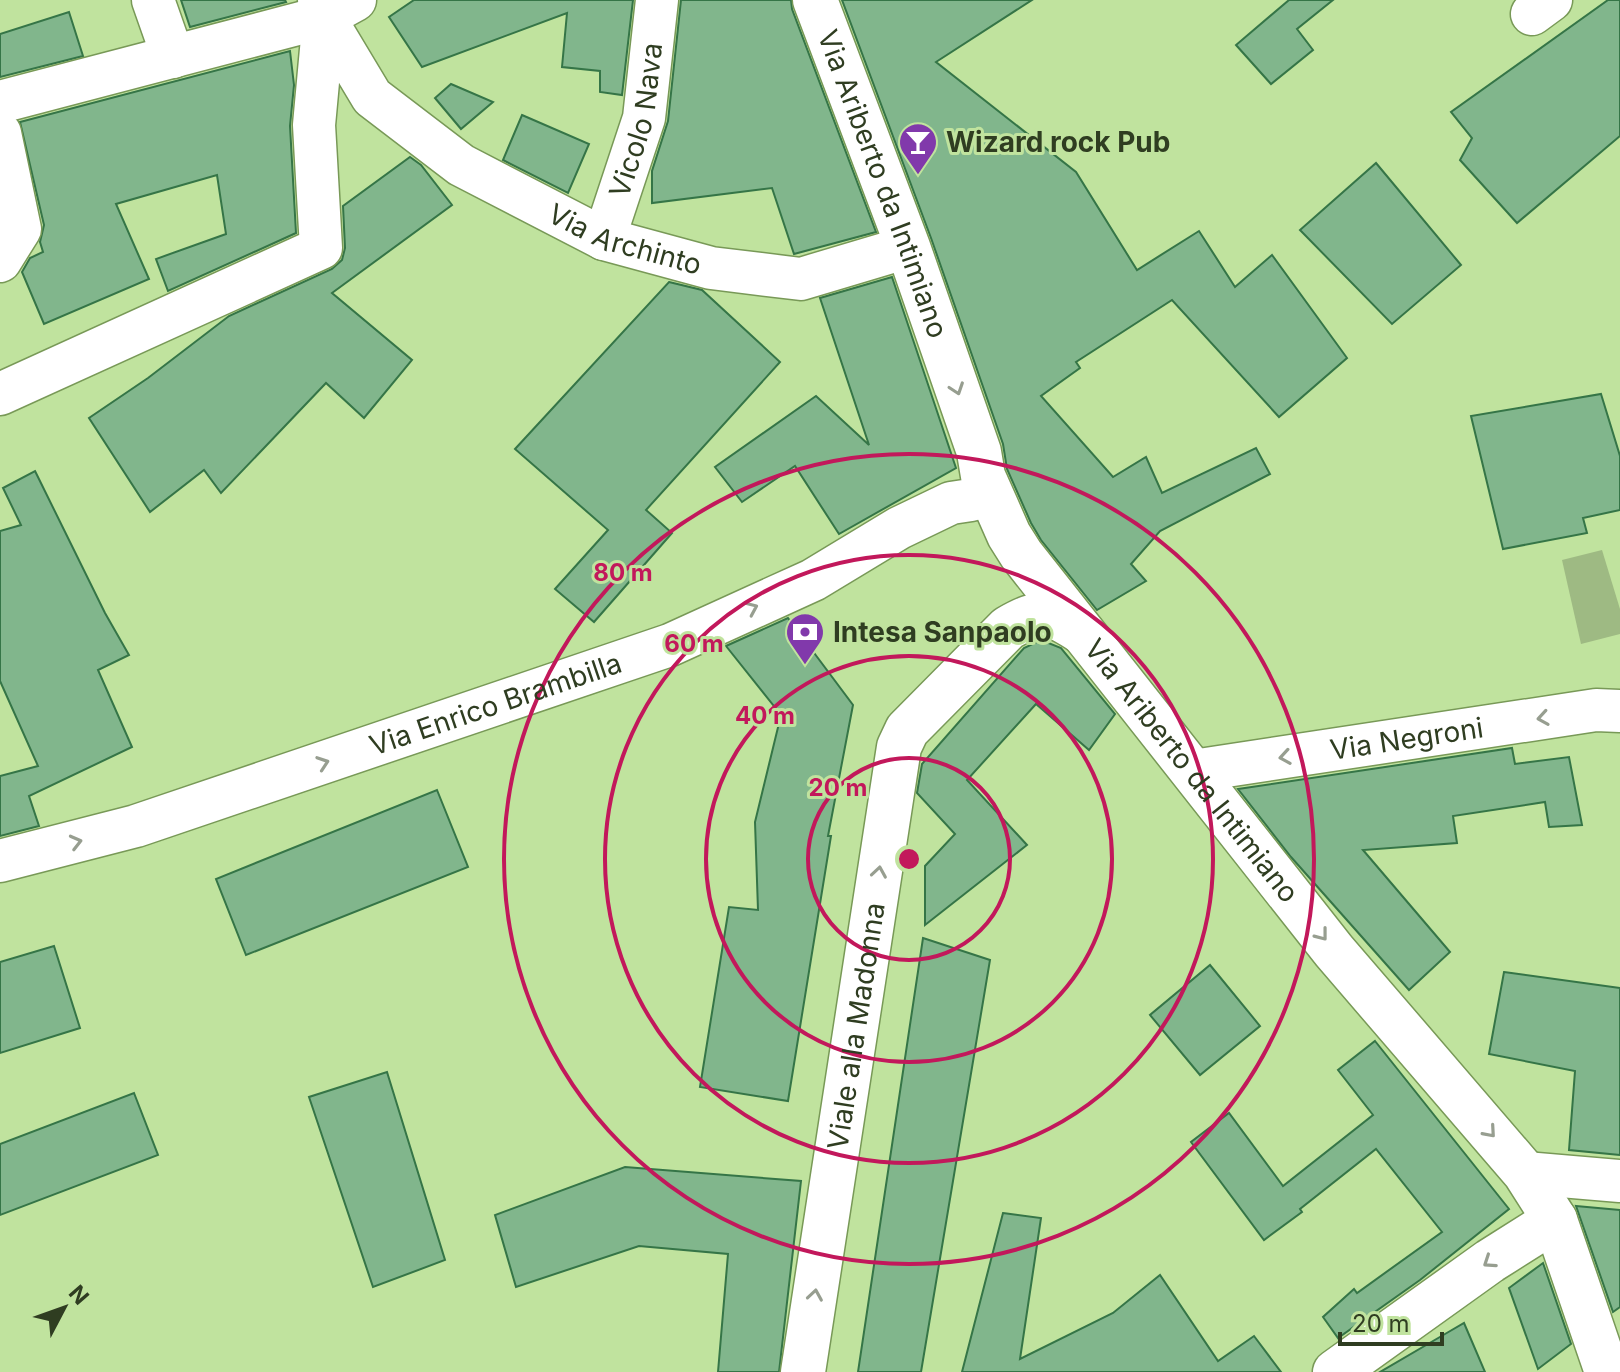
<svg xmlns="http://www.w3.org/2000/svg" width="1620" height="1372" font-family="Inter,sans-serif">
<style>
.water{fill:#9eba83}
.building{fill:#81b68c;stroke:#357547;stroke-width:2}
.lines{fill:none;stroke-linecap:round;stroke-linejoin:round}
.street-casing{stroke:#789957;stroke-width:45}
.secondary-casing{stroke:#789957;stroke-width:47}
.street{stroke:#fff;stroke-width:42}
.secondary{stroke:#fff;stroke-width:44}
.oneway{stroke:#979e90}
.ring{fill:none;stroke:#c2185b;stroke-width:4}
.labels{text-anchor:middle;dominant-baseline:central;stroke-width:6;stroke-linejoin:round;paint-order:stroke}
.street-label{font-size:28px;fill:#2f3d21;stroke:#c0e39e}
.poi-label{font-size:28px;font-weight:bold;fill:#2f3d21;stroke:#c0e39e;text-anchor:start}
.centre{fill:#c2185b;stroke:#c0e39e;stroke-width:4}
.ring-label{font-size:24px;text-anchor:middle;font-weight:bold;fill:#c2185b;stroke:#c0e39e;stroke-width:6;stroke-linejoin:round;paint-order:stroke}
</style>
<rect width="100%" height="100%" fill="#c0e39e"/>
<polygon class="water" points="1602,550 1620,609 1620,634 1581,644 1562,560"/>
<g class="building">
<polygon points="181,0 285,0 286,2 190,27"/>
<polygon points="414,0 633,0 622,95 600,92 600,71 562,67 567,13 422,67 389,17"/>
<polygon points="681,0 791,0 792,9 876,232 794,254 772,188 652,203 652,171 668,121"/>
<polygon points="842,0 1032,0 936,62 1076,172 1137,270 1199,231 1235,287 1272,255 1347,358 1279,417 1172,300 1076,362 1080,368 1041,396 1113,477 1146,457 1162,493 1256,448 1270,474 1160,531 1131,564 1146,581 1097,610 1041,540 1031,523 1007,469 1003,444 931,238"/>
<polygon points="1289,0 1333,0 1297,29 1313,50 1271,84 1236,45"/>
<polygon points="1608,0 1620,0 1620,136 1517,223 1460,160 1472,138 1451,112"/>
<polygon points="69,12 83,56 0,77 0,34"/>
<polygon points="290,51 294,85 290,126 296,233 168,291 156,259 226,234 217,175 116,204 149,279 44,324 22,272 30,258 43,252 40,242 44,225 20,122"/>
<polygon points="451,84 493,102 461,129 435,98"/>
<polygon points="522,115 589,144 568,193 503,160"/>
<polygon points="410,157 421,165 452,205 332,293 412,360 364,418 326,383 221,493 204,470 150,512 89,418 148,378 229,316 332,269 342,260 345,248 343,206"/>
<polygon points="1376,163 1461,265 1392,324 1300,230"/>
<polygon points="892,277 956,468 839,534 795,466 742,502 715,467 816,396 869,445 820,298"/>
<polygon points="669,282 702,290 780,362 646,510 672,533 594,622 555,589 608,530 515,449"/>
<polygon points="1601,394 1620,456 1620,510 1583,518 1587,533 1503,549 1471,416"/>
<polygon points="35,471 105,613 129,655 98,670 132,747 29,796 39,826 0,836 0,776 38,766 0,681 0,531 21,525 3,488"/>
<polygon points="788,618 853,705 828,836 831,836 788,1101 700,1087 729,907 758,910 755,822 781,715 726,646"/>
<polygon points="1041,640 1061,648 1115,714 1089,750 1036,704 967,780 1027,845 925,925 925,866 955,834 917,793 922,764 1024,648"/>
<polygon points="1512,748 1515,764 1569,757 1582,825 1549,827 1545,802 1453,816 1457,843 1363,850 1450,952 1409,990 1291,857 1238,789"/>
<polygon points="437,790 468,867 246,955 216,879"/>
<polygon points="923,938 990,960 921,1372 858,1372"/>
<polygon points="54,946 80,1028 0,1053 0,962"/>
<polygon points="1210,965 1260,1026 1200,1075 1150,1015"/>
<polygon points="1504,972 1620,988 1620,1155 1569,1150 1575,1071 1489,1054"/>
<polygon points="1375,1041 1509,1209 1420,1280 1338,1338 1323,1317 1354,1289 1357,1293 1442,1232 1376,1149 1300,1209 1302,1212 1264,1240 1191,1142 1229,1113 1283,1186 1373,1115 1338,1070"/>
<polygon points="387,1072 445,1260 373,1287 309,1097"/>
<polygon points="134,1093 158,1155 0,1215 0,1144"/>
<polygon points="625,1167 801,1181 779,1372 718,1372 728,1254 639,1246 516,1287 495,1215"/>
<polygon points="1576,1206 1620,1210 1620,1307 1613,1312"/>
<polygon points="1003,1213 1041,1218 1020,1359 1113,1313 1160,1275 1218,1361 1254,1336 1281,1372 962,1372"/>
<polygon points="1543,1263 1571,1344 1538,1369 1509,1288"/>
<polygon points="1464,1323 1485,1372 1380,1372 1445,1334"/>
</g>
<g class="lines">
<defs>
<g id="street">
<polyline points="153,0 173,57"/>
<path id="s1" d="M319 0 324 17 372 97 461 165 604 239 711 268 801 279 908 247"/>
<polyline points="1532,14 1551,0"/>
<polyline points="0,102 324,17 355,0"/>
<polyline points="0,133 20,229 0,261"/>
<path id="s2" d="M604 239 644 118 657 0"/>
<polyline points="0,394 321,248 314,125 324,17"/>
<path id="s3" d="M1193 771 1596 710 1620 711"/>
<path id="s4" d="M0 861 136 826 670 645 813 580 899 528 951 503 971 500"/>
<polyline points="1525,1173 1620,1181"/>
</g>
<g id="secondary">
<path id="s5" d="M815 0 908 247 979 452 983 476 1009 535 1021 554 1334 951 1525 1173 1555 1220 1607 1372"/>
<path id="s6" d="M803 1372 899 747 907 730 1008 628C1041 609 1050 611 1082 632"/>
<polyline points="1335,1372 1490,1261 1555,1220"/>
</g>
</defs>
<use href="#street" class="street-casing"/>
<use href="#secondary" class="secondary-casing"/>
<use href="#street" class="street"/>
<use href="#secondary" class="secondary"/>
</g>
<defs><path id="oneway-chevron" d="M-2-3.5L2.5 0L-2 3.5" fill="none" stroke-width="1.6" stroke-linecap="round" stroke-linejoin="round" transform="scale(2)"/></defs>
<g class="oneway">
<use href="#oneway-chevron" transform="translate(957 389) rotate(71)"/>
<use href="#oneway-chevron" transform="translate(752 608) rotate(-24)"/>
<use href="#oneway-chevron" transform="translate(1543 718) rotate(171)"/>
<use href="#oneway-chevron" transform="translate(1285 757) rotate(171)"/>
<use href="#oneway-chevron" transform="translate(323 763) rotate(-19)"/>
<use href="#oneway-chevron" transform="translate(76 842) rotate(-14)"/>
<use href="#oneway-chevron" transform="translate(879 872) rotate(-81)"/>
<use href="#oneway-chevron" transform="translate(1322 935) rotate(52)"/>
<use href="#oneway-chevron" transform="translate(1490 1132) rotate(49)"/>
<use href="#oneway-chevron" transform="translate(1489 1262) rotate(146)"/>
<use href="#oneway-chevron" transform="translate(815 1295) rotate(-81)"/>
</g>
<g class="ring">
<circle cx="909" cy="859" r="101"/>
<circle cx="909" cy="859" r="203"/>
<circle cx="909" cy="859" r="304"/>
<circle cx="909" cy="859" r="405"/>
</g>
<defs>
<symbol id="bar-pin" viewBox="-11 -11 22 30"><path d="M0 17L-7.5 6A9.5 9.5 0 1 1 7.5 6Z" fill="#8139ab" stroke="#c0e39e"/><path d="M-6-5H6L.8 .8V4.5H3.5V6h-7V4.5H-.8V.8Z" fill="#fff"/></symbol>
<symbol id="bank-pin" viewBox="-11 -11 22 30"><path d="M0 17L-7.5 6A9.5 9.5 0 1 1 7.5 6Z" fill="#8139ab" stroke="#c0e39e"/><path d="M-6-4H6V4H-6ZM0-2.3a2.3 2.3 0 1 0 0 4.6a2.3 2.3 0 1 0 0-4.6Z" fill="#fff"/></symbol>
</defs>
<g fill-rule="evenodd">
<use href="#bar-pin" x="896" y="120" width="44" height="60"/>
<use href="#bank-pin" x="783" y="610" width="44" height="60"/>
</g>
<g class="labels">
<g class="street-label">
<text stroke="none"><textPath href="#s2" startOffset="124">Vicolo Nava</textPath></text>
<text stroke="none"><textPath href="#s5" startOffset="196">Via Ariberto da Intimiano</textPath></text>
<text stroke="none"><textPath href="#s1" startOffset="404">Via Archinto</textPath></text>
<text stroke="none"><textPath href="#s4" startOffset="520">Via Enrico Brambilla</textPath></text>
<text stroke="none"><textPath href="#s3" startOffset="216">Via Negroni</textPath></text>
<text stroke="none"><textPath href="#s5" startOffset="868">Via Ariberto da Intimiano</textPath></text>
<text stroke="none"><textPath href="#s6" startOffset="350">Viale alla Madonna</textPath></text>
</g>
<g class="poi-label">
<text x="946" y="142">Wizard rock Pub</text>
<text x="833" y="632">Intesa Sanpaolo</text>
</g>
</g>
<circle cx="909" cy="859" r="12" class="centre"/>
<g class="ring-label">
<text x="623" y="581">80 m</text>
<text x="694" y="652">60 m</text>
<text x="765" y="724">40 m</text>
<text x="838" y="796">20 m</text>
</g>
<g transform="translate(64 1308) rotate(49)" stroke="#c0e39e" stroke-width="6" paint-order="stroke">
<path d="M0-6L14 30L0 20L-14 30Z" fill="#2f3d21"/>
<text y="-12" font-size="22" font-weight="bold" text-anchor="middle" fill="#2f3d21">N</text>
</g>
<path d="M1340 1332v12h102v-12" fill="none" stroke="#2f3d21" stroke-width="4"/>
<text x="1352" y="1332" font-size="24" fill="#2f3d21" stroke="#c0e39e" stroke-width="6" paint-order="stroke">20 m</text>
</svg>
